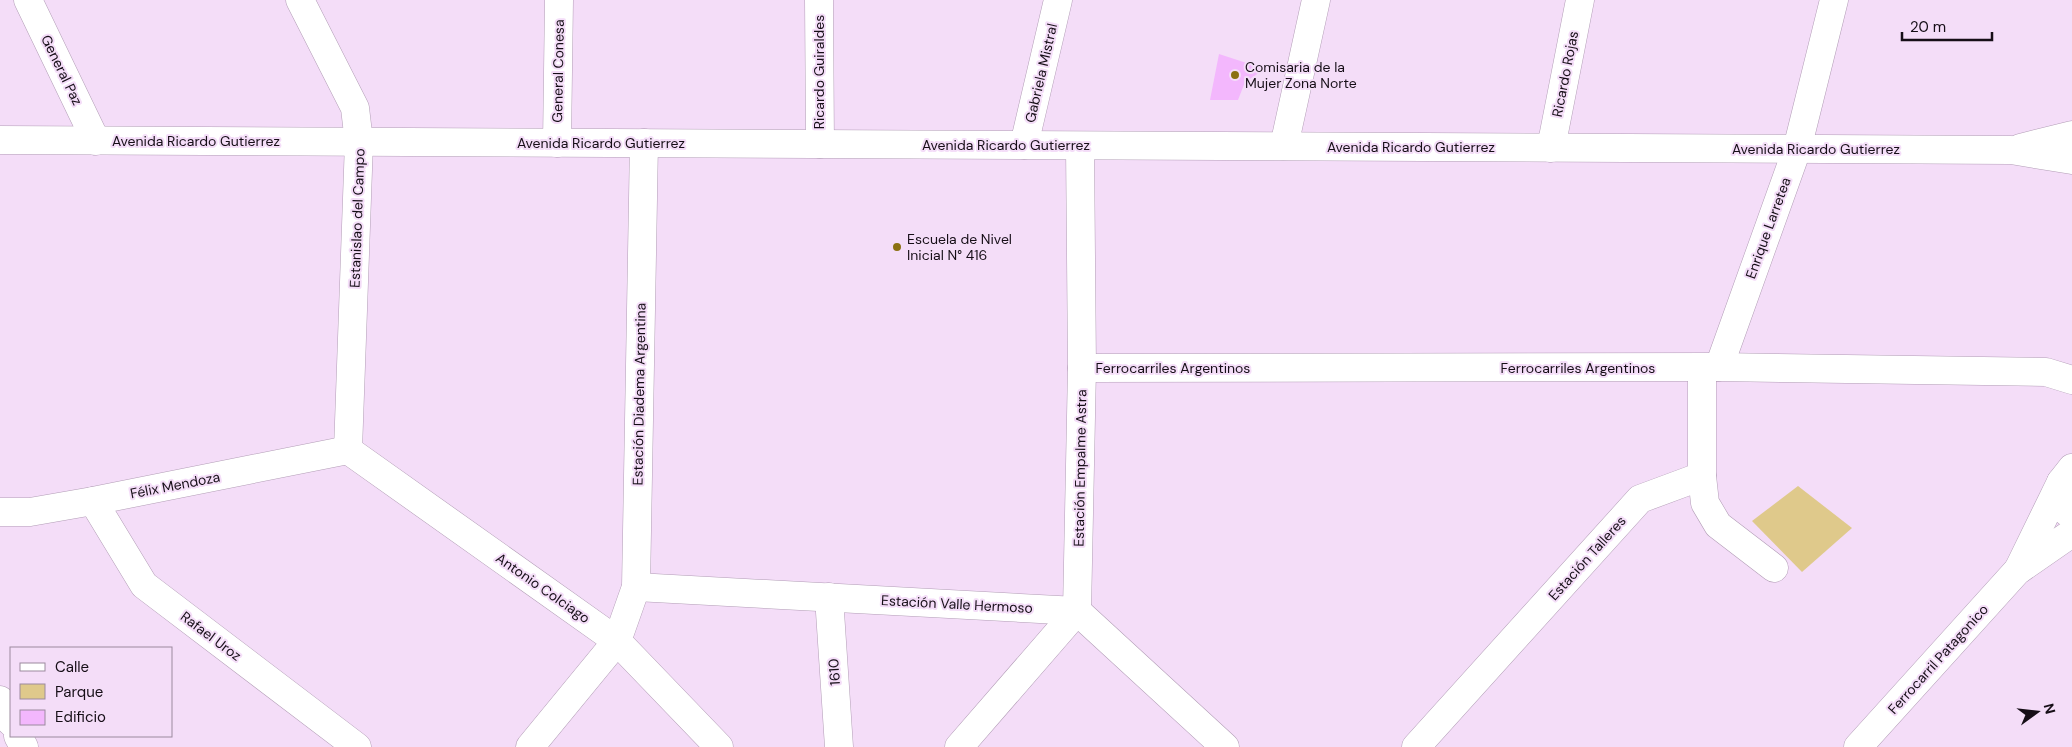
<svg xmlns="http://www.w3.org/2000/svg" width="2072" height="747" font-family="'DM Sans',sans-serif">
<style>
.green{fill:#dfc98b}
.building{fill:#f3b7fd}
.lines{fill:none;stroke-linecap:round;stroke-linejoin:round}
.minor-casing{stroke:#b29db6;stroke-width:29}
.tertiary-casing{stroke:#b29db6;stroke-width:29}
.minor{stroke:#fff;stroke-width:28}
.tertiary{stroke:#fff;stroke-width:28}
.poi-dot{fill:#8b7012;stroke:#f4ddf8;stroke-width:2}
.labels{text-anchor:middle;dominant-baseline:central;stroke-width:4;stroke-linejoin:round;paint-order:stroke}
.poi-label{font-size:14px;fill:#160e17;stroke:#f4ddf8;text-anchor:start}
.street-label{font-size:14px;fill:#160e17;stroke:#f4ddf8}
</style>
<rect width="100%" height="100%" fill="#f4ddf8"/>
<polygon class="green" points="1798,486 1852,528 1802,572 1752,521"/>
<polygon class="building" points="1219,54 1265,69 1245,82 1238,100 1210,100"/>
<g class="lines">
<defs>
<g id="minor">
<polyline points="28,0 96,141"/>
<polyline points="300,0 355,108 359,142 348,450"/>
<polyline points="819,0 820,144"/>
<polyline points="557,143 559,0"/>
<polyline points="1024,145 1058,0"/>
<polyline points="1284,146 1316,0"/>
<polyline points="1551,148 1580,0"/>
<polyline points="1719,367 1797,149 1834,0"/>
<polyline points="1082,368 1719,367 2046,372 2072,380"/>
<polyline points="348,450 617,641 719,747"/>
<polyline points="1702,476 1705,503 1718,525 1774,568"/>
<path d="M2061 482C2059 495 2058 509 2072 515"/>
<polyline points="93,501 144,585 357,747"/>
<polyline points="0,512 30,512 93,501 348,450"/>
<polyline points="636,587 1077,611 1225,747"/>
<polyline points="829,597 839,747"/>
<polyline points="0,700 11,722"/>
<polyline points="18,736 24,747"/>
<polyline points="530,747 617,641 636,587 644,143"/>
<polyline points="959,747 1077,611 1082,368 1080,146"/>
<polyline points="1416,747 1640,499 1702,476 1702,368"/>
</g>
<g id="tertiary">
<polyline points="0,140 2011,150 2072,160"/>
<polyline points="2020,148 2072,135"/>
<polyline points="2018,570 2061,482 2072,468"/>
<polyline points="1858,747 2017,571 2072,533"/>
</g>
</defs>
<use href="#minor" class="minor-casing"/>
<use href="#tertiary" class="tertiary-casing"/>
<use href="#minor" class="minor"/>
<use href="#tertiary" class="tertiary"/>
</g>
<g class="poi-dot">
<circle cx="1235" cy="75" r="5"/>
<circle cx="897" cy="247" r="5"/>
</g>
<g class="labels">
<g class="poi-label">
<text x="1245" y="67">Comisaria de la<tspan x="1245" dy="16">Mujer Zona Norte</tspan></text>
<text x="907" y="239">Escuela de Nivel<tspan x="907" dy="16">Inicial N° 416</tspan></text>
</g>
<g class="street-label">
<text transform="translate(62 70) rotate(64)">General Paz</text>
<text transform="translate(558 71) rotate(-89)">General Conesa</text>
<text transform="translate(819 72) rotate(-90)">Ricardo Guiraldes</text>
<text transform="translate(1041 73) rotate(-77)">Gabriela Mistral</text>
<text transform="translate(1565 74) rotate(-79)">Ricardo Rojas</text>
<text x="196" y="141">Avenida Ricardo Gutierrez</text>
<text x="601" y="143">Avenida Ricardo Gutierrez</text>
<text x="1006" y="145">Avenida Ricardo Gutierrez</text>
<text x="1411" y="147">Avenida Ricardo Gutierrez</text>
<text x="1816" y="149">Avenida Ricardo Gutierrez</text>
<text transform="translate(357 218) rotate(-88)">Estanislao del Campo</text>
<text transform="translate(1768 228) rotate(-70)">Enrique Larretea</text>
<text x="1173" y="368">Ferrocarriles Argentinos</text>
<text x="1578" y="368">Ferrocarriles Argentinos</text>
<text transform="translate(639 394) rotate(-89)">Estación Diadema Argentina</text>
<text transform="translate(1080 468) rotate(-89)">Estación Empalme Astra</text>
<text transform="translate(175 485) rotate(-11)">Félix Mendoza</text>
<text transform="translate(1587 558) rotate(-48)">Estación Talleres</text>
<text transform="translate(543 588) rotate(35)">Antonio Colciago</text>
<text transform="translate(957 604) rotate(3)">Estación Valle Hermoso</text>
<text transform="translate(211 636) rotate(37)">Rafael Uroz</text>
<text transform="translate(1938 659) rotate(-48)">Ferrocarril Patagonico</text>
<text transform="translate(834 672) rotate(-94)">1610</text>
</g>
</g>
<rect x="10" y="647" width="162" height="90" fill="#f4ddf8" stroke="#9b8a9e"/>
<rect x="20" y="663" width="25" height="8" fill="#ffffff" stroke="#9b8a9e"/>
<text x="55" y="672" font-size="15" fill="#160e17">Calle</text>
<rect x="20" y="684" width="25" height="15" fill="#dfc98b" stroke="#9b8a9e"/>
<text x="55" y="697" font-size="15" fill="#160e17">Parque</text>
<rect x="20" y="710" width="25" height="15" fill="#f3b7fd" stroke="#9b8a9e"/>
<text x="55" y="722" font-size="15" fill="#160e17">Edificio</text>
<g transform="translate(2037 712) rotate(75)" stroke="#f4ddf8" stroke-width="4" paint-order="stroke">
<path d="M0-4L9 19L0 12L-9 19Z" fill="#160e17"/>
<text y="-8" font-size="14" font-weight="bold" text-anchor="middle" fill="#160e17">N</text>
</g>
<path d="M1902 32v8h90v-8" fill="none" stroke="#160e17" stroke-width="2.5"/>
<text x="1910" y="32" font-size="15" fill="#160e17" stroke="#f4ddf8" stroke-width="4" paint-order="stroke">20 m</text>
</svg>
